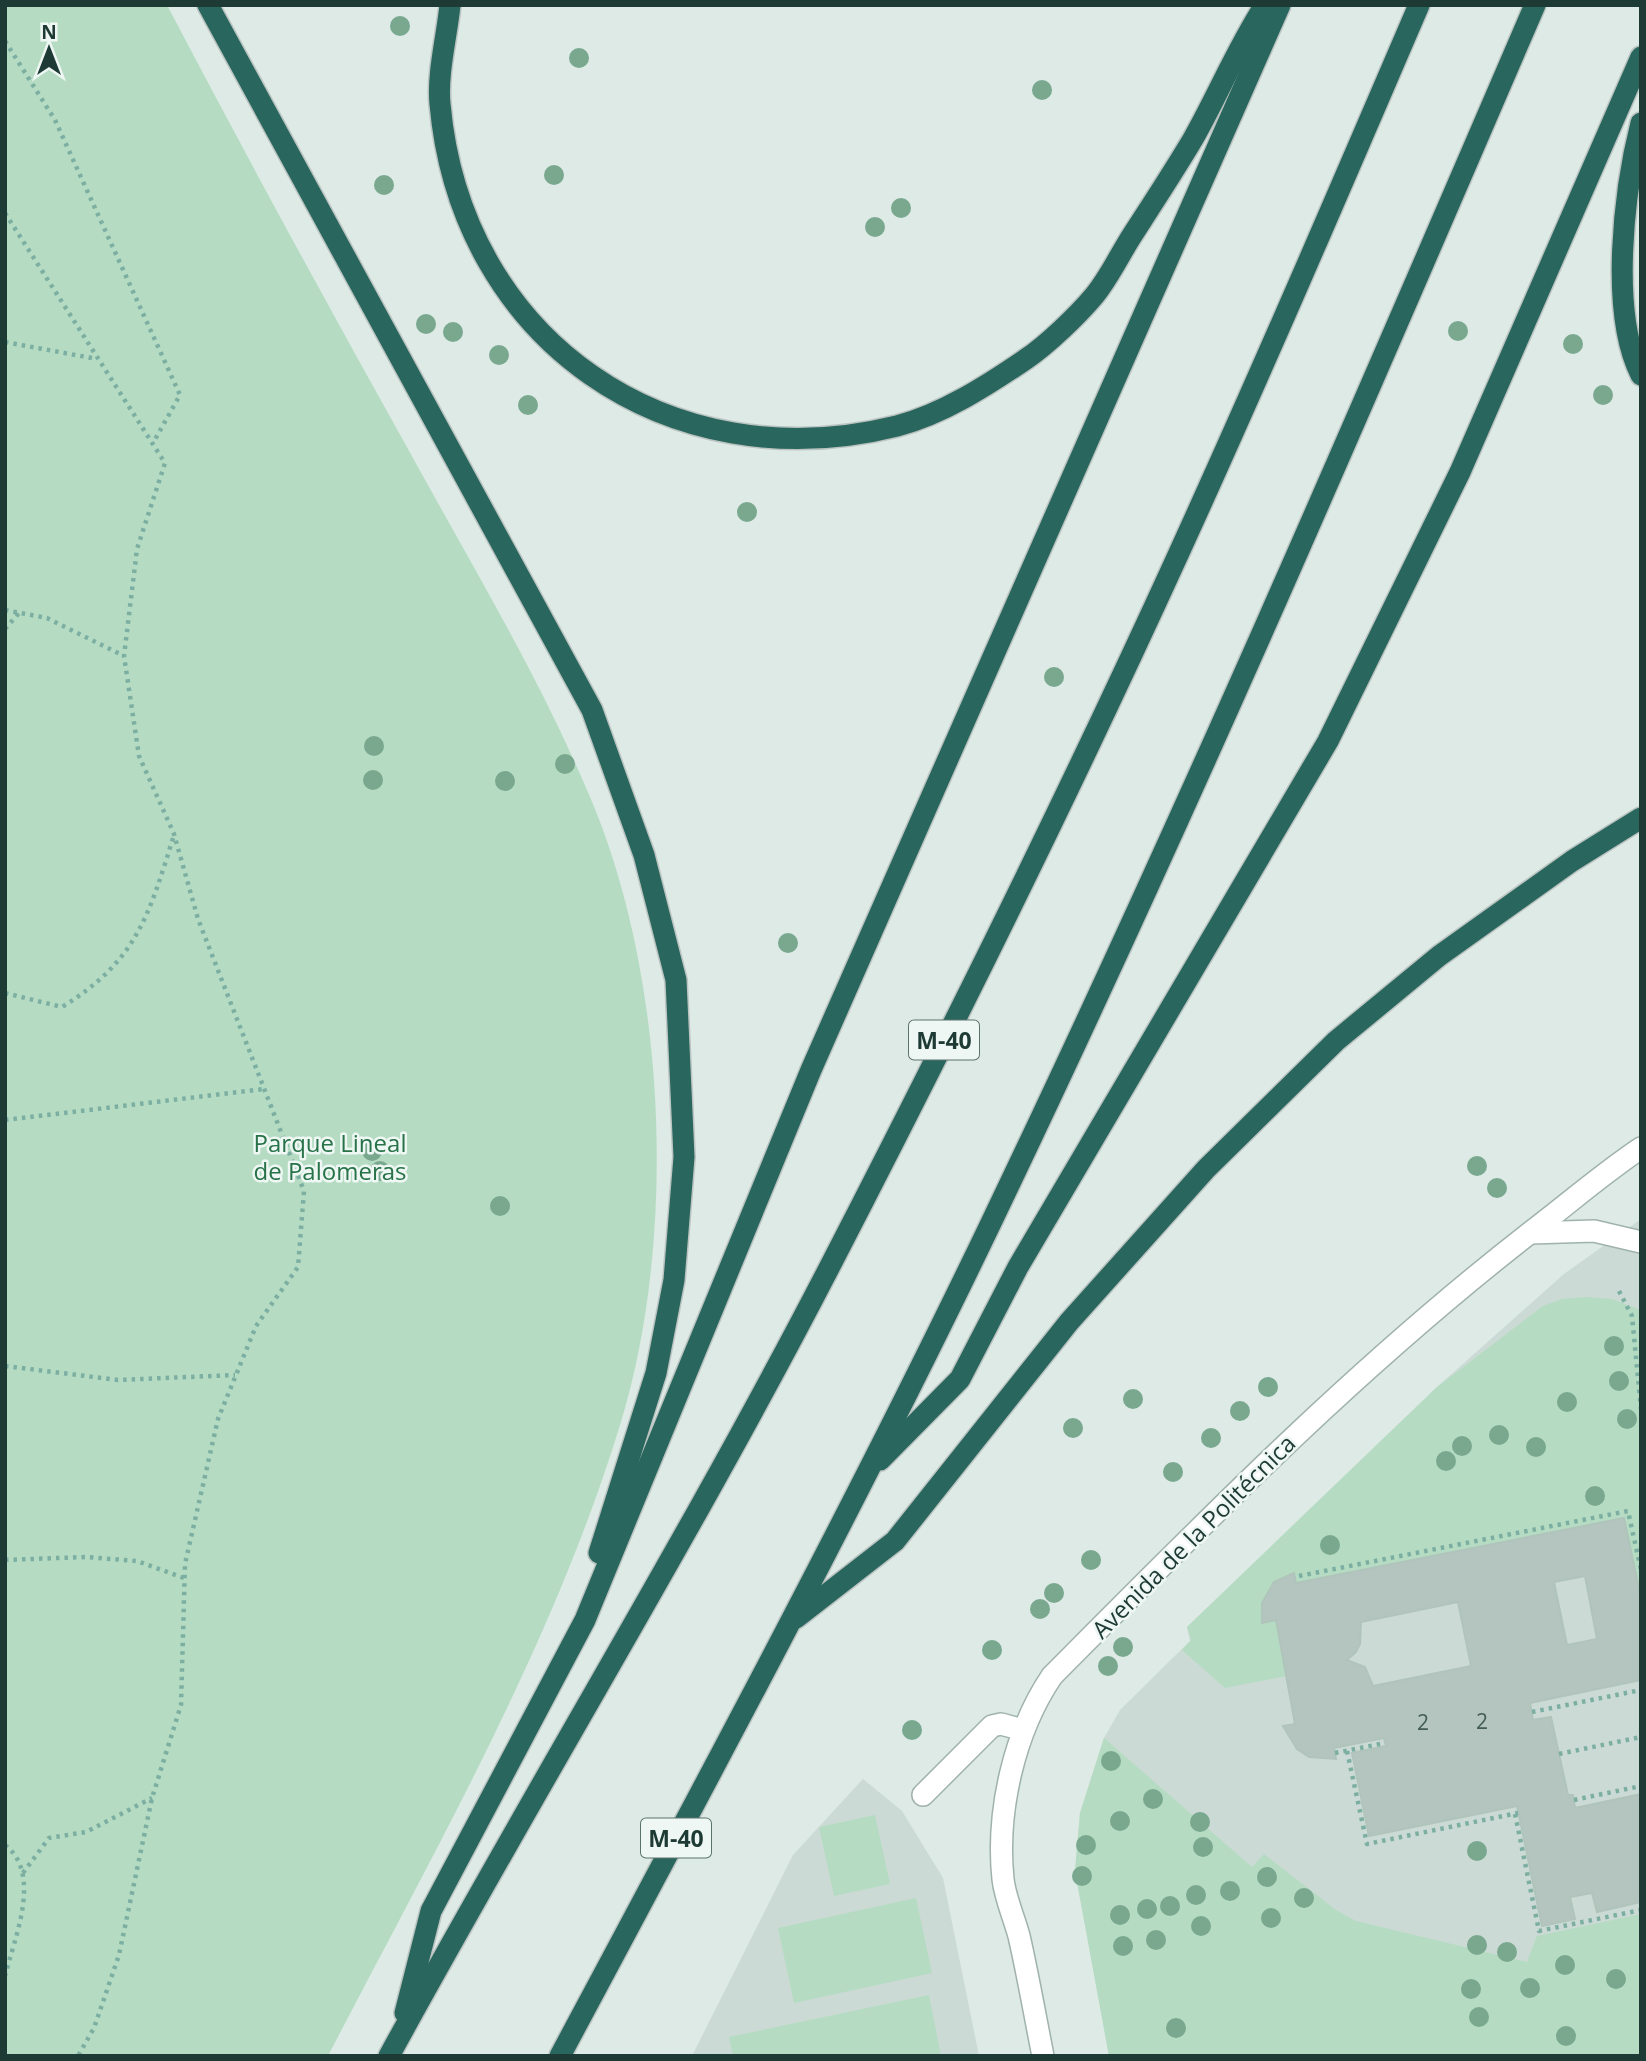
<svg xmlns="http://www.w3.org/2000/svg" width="1646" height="2061" font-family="'Open Sans',sans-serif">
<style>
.built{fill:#cbdad4}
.green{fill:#b5dcc2}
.building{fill:#b3c5be;stroke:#b0c4bc;stroke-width:2;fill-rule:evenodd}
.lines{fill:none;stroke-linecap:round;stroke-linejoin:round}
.service-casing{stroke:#a0b2ac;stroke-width:24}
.minor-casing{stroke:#a0b2ac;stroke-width:24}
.motorway-casing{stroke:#bcc4c2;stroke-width:24}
.path{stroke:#7cafa2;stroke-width:4.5;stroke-dasharray:3.5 5;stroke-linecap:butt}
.service{stroke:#fff;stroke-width:21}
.minor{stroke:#fff;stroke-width:21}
.motorway{stroke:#29675e;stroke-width:21}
.tree{fill:#79a88f}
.labels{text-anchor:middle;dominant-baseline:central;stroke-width:5;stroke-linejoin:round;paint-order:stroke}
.number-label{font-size:21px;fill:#435d56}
.shield{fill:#eef7f3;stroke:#5c736d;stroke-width:2}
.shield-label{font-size:23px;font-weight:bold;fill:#1e3a34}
.park-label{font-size:24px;fill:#277248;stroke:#eef7f3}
.street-label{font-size:24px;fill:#1e3a34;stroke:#eef7f3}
</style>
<rect width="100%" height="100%" fill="#ddeae5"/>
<g class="built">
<polygon points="1641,1219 1641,2056 1109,2056 1075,1871 1080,1813 1104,1738 1120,1710 1190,1641 1187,1627 1437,1387 1564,1274"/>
<polygon points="863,1779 902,1811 943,1878 979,2056 692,2056 793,1855"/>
</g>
<g class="green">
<path d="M5 5H167C245 154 326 302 408 449 471 564 539 676 590 797 667 977 678 1238 620 1425 552 1647 434 1851 328 2056H5Z"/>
<path d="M1587 1297 1612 1299 1641 1310V1598L1623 1518 1296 1583 1294 1573C1271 1579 1258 1599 1262 1623L1276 1620 1286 1676 1225 1688 1182 1650 1191 1640 1187 1627 1437 1387 1543 1306 1562 1299Z"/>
<polygon points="1104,1738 1252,1867 1264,1854 1336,1910 1356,1921 1527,1962 1537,1936 1641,1914 1641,2056 1109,2056 1075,1871 1080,1813"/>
<polygon points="875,1815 890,1884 834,1896 819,1827"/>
<polygon points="916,1898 932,1973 794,2003 778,1928"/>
<polygon points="929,1995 941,2056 733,2056 729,2037"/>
</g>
<path class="building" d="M1624 1518 1641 1598V1680L1530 1703 1533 1720 1551 1717 1568 1795H1573L1575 1808 1641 1794V1902L1597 1912 1592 1893 1570 1897 1575 1919 1542 1926 1517 1806 1369 1836 1352 1753 1386 1746 1384 1738 1334 1748 1336 1759 1309 1757 1297 1749 1283 1726 1295 1724 1276 1620 1262 1623V1603L1274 1582 1294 1573 1296 1583ZM1585 1576 1597 1639 1567 1645 1554 1582ZM1458 1602 1471 1666 1373 1686 1365 1667 1347 1660 1356 1652 1360 1644 1361 1622Z"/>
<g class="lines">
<defs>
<polyline id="service" points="923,1795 992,1726 1001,1724 1023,1730"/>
<g id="minor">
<polyline points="1531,1233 1594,1231 1641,1242"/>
<path d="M1043 2056C1035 2016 1028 1975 1019 1936 1014 1917 1005 1898 1003 1879 996 1812 1014 1732 1052 1676 1208 1519 1356 1368 1531 1232 1568 1204 1602 1174 1641 1148"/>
</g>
<g id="motorway">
<polyline points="208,5 592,710 644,855 676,980 684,1157 674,1280 656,1373 599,1553"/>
<path d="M450 5C447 36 437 73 440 104 461 340 669 483 897 426 943 414 988 385 1026 359 1047 345 1078 315 1094 296 1109 278 1120 254 1133 234 1153 203 1174 171 1193 139 1218 95 1237 48 1265 5"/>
<path d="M1641 123C1624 190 1609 312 1641 375"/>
<polyline points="880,1460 960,1379 1018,1267 1328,741 1460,472 1641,57"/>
<polyline points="796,1618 895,1541 1069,1322 1206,1169 1336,1041 1439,956 1572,861 1641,818"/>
<polyline points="405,2013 431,1911 585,1620 811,1070 1280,5"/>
<path d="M389 2056C533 1792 690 1537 828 1270 950 1034 1068 796 1178 555 1261 373 1340 189 1419 5"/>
<path d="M560 2056C707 1781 855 1506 990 1225 1183 823 1359 414 1535 5"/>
</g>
</defs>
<use href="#service" class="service-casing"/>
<use href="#minor" class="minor-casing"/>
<use href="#motorway" class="motorway-casing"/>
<g class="path">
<polyline points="5,41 55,120 180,395 153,443"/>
<polyline points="5,213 165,463 137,549 124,656 139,756 174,834 198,919 304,1191 298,1267 256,1326 218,1419 185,1564 181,1705 152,1798 119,1955 94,2028 78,2056"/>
<polyline points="5,342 97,359"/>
<polyline points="5,610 47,618 124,656"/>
<polyline points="5,629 19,613"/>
<path d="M5 993 62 1007C137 961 149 915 174 835"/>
<polyline points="5,1120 264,1089"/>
<polyline points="1619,1291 1632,1316 1641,1409"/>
<polyline points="5,1366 118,1380 235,1375"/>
<polyline points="5,1560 86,1557 137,1561 184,1578"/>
<polyline points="1299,1576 1628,1511 1641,1570"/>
<polyline points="1532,1712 1641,1690"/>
<polyline points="1347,1751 1367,1844 1518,1813"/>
<polyline points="1335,1753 1385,1743"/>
<polyline points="1559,1754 1641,1737"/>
<polyline points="1574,1800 1641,1786"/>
<polyline points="1515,1814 1539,1931 1641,1910"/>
<path d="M5 1845C43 1874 14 1939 5 1976"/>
<polyline points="23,1873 49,1838 86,1832 152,1798"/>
</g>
<use href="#service" class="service"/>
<use href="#minor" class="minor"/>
<use href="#motorway" class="motorway"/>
</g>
<g class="tree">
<circle cx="400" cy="26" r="10"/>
<circle cx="579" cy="58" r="10"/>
<circle cx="1042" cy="90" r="10"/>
<circle cx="554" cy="175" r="10"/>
<circle cx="384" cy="185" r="10"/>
<circle cx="901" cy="208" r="10"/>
<circle cx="875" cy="227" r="10"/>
<circle cx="426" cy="324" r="10"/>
<circle cx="1458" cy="331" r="10"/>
<circle cx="453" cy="332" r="10"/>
<circle cx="1573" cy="344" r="10"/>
<circle cx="499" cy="355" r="10"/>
<circle cx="1603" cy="395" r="10"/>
<circle cx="528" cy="405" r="10"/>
<circle cx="747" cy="512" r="10"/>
<circle cx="1054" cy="677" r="10"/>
<circle cx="374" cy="746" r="10"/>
<circle cx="565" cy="764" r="10"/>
<circle cx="373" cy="780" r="10"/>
<circle cx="505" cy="781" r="10"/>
<circle cx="788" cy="943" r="10"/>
<circle cx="372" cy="1151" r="10"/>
<circle cx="1477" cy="1166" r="10"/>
<circle cx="380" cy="1171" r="10"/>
<circle cx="1497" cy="1188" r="10"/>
<circle cx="500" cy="1206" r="10"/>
<circle cx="1614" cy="1346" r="10"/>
<circle cx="1619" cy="1381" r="10"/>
<circle cx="1268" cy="1387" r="10"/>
<circle cx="1133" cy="1399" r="10"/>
<circle cx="1567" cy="1402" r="10"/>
<circle cx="1240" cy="1411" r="10"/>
<circle cx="1627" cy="1419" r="10"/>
<circle cx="1073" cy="1428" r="10"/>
<circle cx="1499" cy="1435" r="10"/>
<circle cx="1211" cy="1438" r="10"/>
<circle cx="1462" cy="1446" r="10"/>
<circle cx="1536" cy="1447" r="10"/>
<circle cx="1446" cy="1461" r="10"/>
<circle cx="1173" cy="1472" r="10"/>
<circle cx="1595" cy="1496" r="10"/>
<circle cx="1330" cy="1545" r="10"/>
<circle cx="1091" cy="1560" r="10"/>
<circle cx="1054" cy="1593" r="10"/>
<circle cx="1040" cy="1609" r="10"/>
<circle cx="1123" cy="1647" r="10"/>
<circle cx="992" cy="1650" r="10"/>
<circle cx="1108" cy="1666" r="10"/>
<circle cx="912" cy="1730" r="10"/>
<circle cx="1111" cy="1761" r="10"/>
<circle cx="1153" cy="1799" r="10"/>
<circle cx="1120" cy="1821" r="10"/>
<circle cx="1200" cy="1822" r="10"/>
<circle cx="1086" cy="1845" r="10"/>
<circle cx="1203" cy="1847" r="10"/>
<circle cx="1477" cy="1851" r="10"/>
<circle cx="1082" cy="1876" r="10"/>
<circle cx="1267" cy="1877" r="10"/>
<circle cx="1230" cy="1891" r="10"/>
<circle cx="1196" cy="1895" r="10"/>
<circle cx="1304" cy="1898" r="10"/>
<circle cx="1170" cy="1906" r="10"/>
<circle cx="1147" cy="1909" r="10"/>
<circle cx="1120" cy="1915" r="10"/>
<circle cx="1271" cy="1918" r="10"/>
<circle cx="1201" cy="1926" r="10"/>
<circle cx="1156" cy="1940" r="10"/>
<circle cx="1477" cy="1945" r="10"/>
<circle cx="1123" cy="1946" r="10"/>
<circle cx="1507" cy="1952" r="10"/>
<circle cx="1565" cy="1965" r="10"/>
<circle cx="1616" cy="1979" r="10"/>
<circle cx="1530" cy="1988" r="10"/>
<circle cx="1471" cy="1989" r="10"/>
<circle cx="1479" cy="2017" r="10"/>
<circle cx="1176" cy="2028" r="10"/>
<circle cx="1566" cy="2036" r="10"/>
</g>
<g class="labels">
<g class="number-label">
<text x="1482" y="1721">2</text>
<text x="1423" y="1722">2</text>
</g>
<g class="shield">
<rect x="909" y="1020.5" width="70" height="39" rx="5"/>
<rect x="641" y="1818.5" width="70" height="39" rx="5"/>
</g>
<g class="shield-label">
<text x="944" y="1040">M-40</text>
<text x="676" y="1838">M-40</text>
</g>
<g class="park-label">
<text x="330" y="1142">Parque Lineal<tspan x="330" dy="28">de Palomeras</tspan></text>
</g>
<g class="street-label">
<text transform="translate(1193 1536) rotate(-45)">Avenida de la Politécnica</text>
</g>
</g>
<rect width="1646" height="2061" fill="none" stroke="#1e3a34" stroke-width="14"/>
<g transform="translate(49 49)" stroke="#eef7f3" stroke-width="5" paint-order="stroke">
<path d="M0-5L12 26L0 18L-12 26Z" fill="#1e3a34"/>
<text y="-10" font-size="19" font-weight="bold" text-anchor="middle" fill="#1e3a34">N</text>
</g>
</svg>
